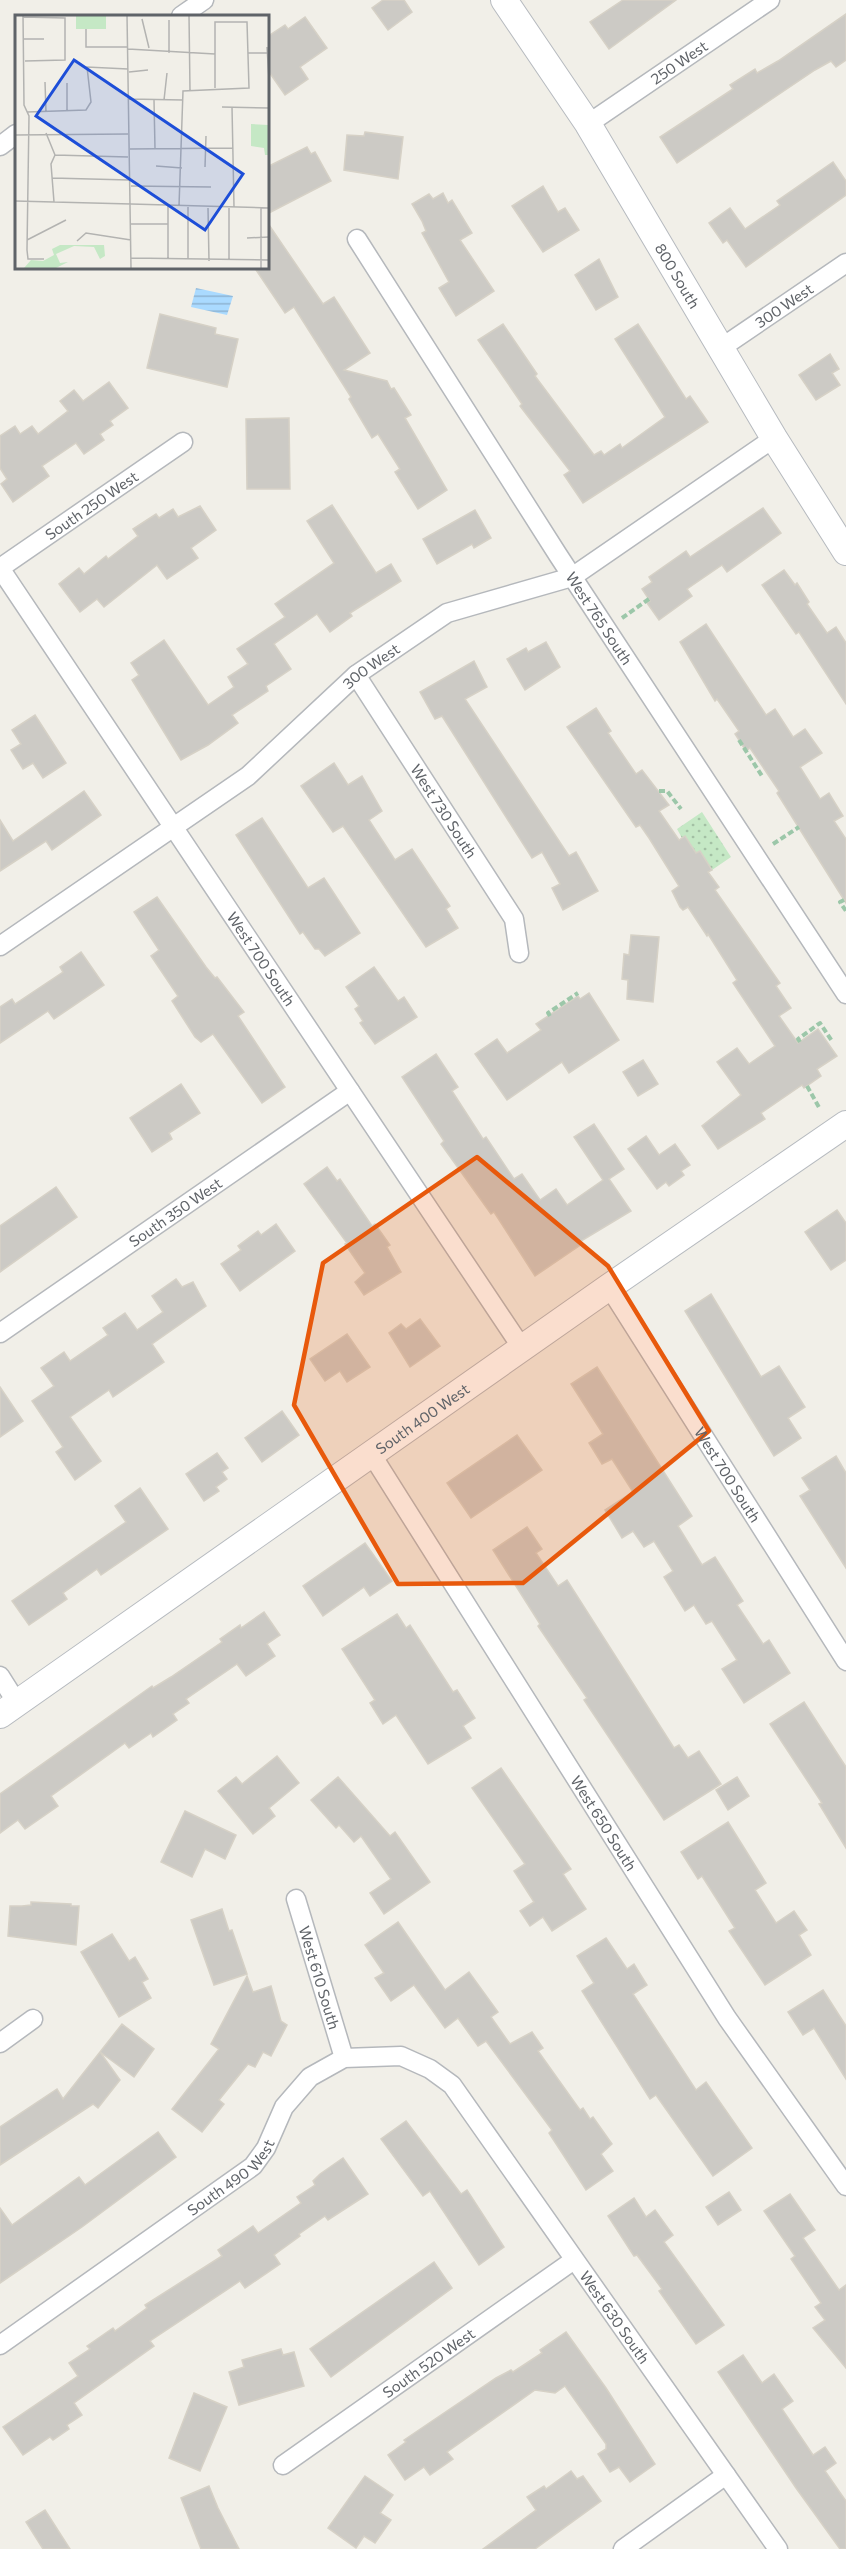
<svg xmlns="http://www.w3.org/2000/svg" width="846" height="2549" font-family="Commissioner,sans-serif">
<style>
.grass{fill:url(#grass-dots)}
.water{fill:url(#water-rules)}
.building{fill:#cccac5;stroke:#d6d1c6;stroke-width:1.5}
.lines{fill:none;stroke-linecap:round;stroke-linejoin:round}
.minor-casing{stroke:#b5b8bc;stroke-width:21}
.secondary-casing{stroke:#b6babf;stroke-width:28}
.path{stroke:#9cc7a9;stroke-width:4;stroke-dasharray:6 3;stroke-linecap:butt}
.minor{stroke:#fff;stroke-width:18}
.secondary{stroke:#fff;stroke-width:26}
.marked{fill:#e8590c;fill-opacity:0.2;stroke:#e8590c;stroke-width:4.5;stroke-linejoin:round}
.labels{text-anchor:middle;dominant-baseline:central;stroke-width:5;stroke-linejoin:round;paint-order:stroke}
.street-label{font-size:15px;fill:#5f6368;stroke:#fff}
.inset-road{fill:none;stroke:#b3b3b1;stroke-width:1.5}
.view{fill:#1d4ed8;fill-opacity:0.15;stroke:#1d4ed8;stroke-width:3}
.inset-edge{fill:none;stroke:#5f6368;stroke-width:3}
</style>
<defs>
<pattern id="grass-dots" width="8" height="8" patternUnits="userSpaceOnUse" patternTransform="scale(1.5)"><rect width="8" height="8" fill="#c5e8c5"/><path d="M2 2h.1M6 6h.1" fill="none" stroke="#a3c0a4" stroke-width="1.8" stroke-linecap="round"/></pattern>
<pattern id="water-rules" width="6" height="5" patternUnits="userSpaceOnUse" patternTransform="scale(1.5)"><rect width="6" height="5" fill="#aadaff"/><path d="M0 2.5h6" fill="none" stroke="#8eb4d2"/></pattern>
</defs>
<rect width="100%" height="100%" fill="#f1efe8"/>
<polygon class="grass" points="702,812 731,857 712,870 700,851 696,853 686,837 682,838 677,829"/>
<polygon class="water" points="196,288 233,296 227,315 191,307"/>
<g class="building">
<polygon points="383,0 404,0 412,12 388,30 372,8"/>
<polygon points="623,0 676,0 609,49 590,22"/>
<polygon points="846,14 846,60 836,67 831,61 815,70 677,163 660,137 733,89 730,85 755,69 757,73 778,61"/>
<polygon points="305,17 327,48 300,67 308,79 285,95 267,69 267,37 285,25 288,29"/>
<polygon points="365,132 403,137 398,179 344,170 347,135 364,136"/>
<polygon points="307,147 311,154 315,152 331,181 267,214 267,167"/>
<polygon points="833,162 846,181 846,195 746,267 727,240 723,243 709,223 730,208 745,229 780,205 777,201"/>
<polygon points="543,186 558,212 565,208 579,230 543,252 512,206"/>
<polygon points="443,193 448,203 452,200 472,233 460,240 494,291 456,316 439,288 449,282 422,233 426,231 422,221 412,204 429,194 433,199"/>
<polygon points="267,222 323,304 334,297 370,353 344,370 387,381 391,389 394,388 411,415 405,418 447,490 418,509 395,472 400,469 378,434 372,438 349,399 351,397 294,307 285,313 254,267 267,267"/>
<polygon points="599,259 618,297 596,310 575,275"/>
<polygon points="160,314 216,328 215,334 238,339 227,387 147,368"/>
<polygon points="503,324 537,374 535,376 594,455 601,451 604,455 620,444 622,448 665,417 615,339 638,324 686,399 690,396 708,422 583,503 564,475 570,471 520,406 522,404 478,340"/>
<polygon points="830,354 839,369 832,373 840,385 816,400 799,375"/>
<polygon points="109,382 128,408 110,421 113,425 100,434 104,440 84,454 76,443 42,466 49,476 13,502 1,484 7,479 0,468 0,436 15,426 20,434 32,426 38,434 68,411 60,401 74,390 83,401"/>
<polygon points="289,418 290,489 247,489 246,419"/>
<polygon points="332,505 376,573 391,564 401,581 350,613 352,616 330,632 317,614 274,644 291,669 266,686 268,691 232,715 238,723 208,745 181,760 132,680 139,675 131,663 164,640 208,705 234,687 228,677 248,664 237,649 285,617 275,604 334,563 307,521"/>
<polygon points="200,506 216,530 191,548 198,558 167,579 157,565 104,607 97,599 80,612 59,584 79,568 84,574 106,556 108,559 138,536 133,529 156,514 159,518 173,509 178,517"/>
<polygon points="763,508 781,533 727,572 722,565 687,589 692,596 659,620 647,603 650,601 642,589 652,582 649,577 686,551 690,557"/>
<polygon points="475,510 491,538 474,548 472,544 437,564 423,539"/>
<polygon points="784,570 795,585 797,583 809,602 807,604 827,633 836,627 846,643 846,704 799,632 796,634 762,585"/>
<polygon points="706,624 766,715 775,709 793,737 805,729 822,753 800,767 820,799 829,793 843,816 834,821 846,839 846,903 777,793 779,791 750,748 746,751 739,740 735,734 739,731 717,699 715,701 680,642"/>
<polygon points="546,642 560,667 525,690 507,659 526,648 528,652"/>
<polygon points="474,661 487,687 465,699 569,856 576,852 598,891 563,910 552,888 560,884 542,852 532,858 442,716 435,719 420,692"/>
<polygon points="596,708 611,731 608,733 636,774 642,770 669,805 659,811 679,840 685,836 696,853 700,851 712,870 708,872 719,887 715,890 780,983 776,986 791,1008 779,1016 798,1043 818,1029 837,1056 817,1069 821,1076 804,1088 802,1085 761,1113 765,1119 718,1149 702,1126 741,1095 717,1062 737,1048 749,1064 775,1046 733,983 737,980 708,934 707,936 688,907 683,910 680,907 672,891 679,886 649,838 640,825 636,827 567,727"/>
<polygon points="35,715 66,763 43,778 33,763 23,769 11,750 21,744 12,730"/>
<polygon points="334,763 348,785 362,776 382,811 369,820 395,860 412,849 450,906 446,909 458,928 426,947 343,826 333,832 301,786"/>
<polygon points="84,791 101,815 52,850 46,841 0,871 0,820 13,841"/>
<polygon points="262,818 308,888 324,878 360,933 325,956 319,949 315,949 303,932 300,934 236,835"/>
<polygon points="157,897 206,967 215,978 217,977 244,1012 238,1016 285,1087 262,1103 213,1034 201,1042 195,1037 172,1001 178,996 151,956 159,950 134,912"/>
<polygon points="631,935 659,937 653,1002 627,999 628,980 622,979 624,954 629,955"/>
<polygon points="81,952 104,985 54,1019 48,1011 0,1043 0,1007 12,999 15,1004 63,972 60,967"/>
<polygon points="374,967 398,1001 404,997 417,1017 375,1044 360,1023 363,1021 355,1009 359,1006 346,987"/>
<polygon points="589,993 619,1040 569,1073 562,1062 507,1100 475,1054 497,1039 507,1053 541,1030 536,1024 578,996 580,999"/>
<polygon points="436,1054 458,1087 452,1091 483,1139 486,1137 514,1179 522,1174 540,1200 556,1189 567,1205 603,1180 574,1137 594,1124 624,1169 609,1179 631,1211 581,1241 582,1244 535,1276 494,1212 491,1214 441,1144 444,1141 402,1077"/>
<polygon points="643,1060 658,1084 638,1096 623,1072"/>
<polygon points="181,1084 200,1113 169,1133 172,1139 152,1152 130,1118"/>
<polygon points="646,1136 659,1155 675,1144 690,1165 681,1171 684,1175 669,1186 666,1182 657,1189 628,1149"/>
<polygon points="327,1167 337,1181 340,1179 372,1226 375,1224 390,1245 387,1247 401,1272 364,1295 355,1282 365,1273 345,1244 347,1243 304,1184"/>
<polygon points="56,1187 77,1217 0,1272 0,1226"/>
<polygon points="837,1210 846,1223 846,1260 831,1270 805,1232"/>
<polygon points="276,1224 295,1251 240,1291 221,1264 241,1250 238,1246 258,1231 261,1235"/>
<polygon points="176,1279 182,1287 193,1282 206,1306 152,1344 164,1362 113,1397 109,1390 70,1417 101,1461 75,1480 56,1452 63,1447 32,1401 54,1386 41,1368 64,1352 70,1361 108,1335 103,1328 125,1313 137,1330 163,1312 152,1296"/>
<polygon points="711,1294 761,1377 779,1366 805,1407 788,1418 801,1438 774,1456 685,1311"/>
<polygon points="420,1319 440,1346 410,1367 389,1333 401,1324 406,1329"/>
<polygon points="347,1334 370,1367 347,1382 340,1371 325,1381 310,1359"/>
<polygon points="597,1367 692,1516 678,1526 702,1565 715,1557 743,1601 737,1605 763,1644 769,1640 790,1673 744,1703 722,1669 737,1660 712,1621 706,1624 694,1605 685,1611 664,1577 673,1571 654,1541 644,1547 633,1531 622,1538 605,1510 633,1492 612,1459 602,1464 589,1443 603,1434 571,1384"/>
<polygon points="0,1387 23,1421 0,1437"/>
<polygon points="282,1411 299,1435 262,1462 245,1438"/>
<polygon points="517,1435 542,1470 471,1518 447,1483"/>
<polygon points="217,1453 228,1468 222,1472 227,1479 216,1487 219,1491 204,1501 186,1474"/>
<polygon points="836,1456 846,1473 846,1568 800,1496 810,1490 802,1478"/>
<polygon points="140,1488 168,1529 101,1575 97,1569 63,1593 67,1599 29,1625 12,1601 126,1522 115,1506"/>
<polygon points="527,1527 542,1549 536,1553 558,1586 567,1580 674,1748 679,1745 688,1758 699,1751 721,1784 664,1820 584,1700 587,1698 538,1626 540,1624 493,1550"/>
<polygon points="365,1543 392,1581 370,1596 364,1587 323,1616 303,1586"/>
<polygon points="264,1612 280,1635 267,1644 275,1656 246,1676 237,1664 186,1699 189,1703 173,1714 177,1720 153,1737 151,1733 129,1748 125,1743 51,1796 58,1806 25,1829 18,1820 0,1833 0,1794 152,1686 153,1688 171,1677 222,1642 220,1639 240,1625 241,1628"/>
<polygon points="397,1614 406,1628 410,1625 453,1692 457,1690 475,1718 463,1726 471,1738 428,1764 396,1715 383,1724 370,1703 375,1700 342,1649"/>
<polygon points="804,1702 846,1767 846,1848 819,1804 822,1803 770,1724"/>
<polygon points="277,1756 299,1783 269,1808 275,1816 253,1834 218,1791 236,1777 242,1784"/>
<polygon points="501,1768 571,1869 563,1874 586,1909 552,1931 543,1917 530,1926 520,1911 534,1902 514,1871 525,1864 472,1788"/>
<polygon points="338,1777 390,1836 395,1832 430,1882 384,1914 370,1893 391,1879 361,1836 354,1842 339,1825 336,1828 311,1800"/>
<polygon points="737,1777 749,1796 728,1810 716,1790"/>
<polygon points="185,1811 236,1835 225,1859 205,1849 192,1877 161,1862"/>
<polygon points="728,1822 766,1883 755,1890 776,1923 794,1911 807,1930 799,1935 811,1955 765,1985 729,1931 735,1928 702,1876 698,1879 681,1852"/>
<polygon points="31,1902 71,1904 71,1906 79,1906 76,1945 8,1936 10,1906 22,1906 31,1905"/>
<polygon points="222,1909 229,1931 232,1930 247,1974 214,1985 191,1920"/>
<polygon points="398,1922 445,1990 469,1972 498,2012 491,2017 510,2044 532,2032 543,2048 538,2051 580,2110 583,2108 590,2119 593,2117 612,2144 601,2154 613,2171 586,2190 549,2133 552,2130 486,2041 478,2046 458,2018 445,2028 414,1985 391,2001 375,1978 384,1973 365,1945"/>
<polygon points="112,1934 129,1961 135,1957 148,1979 142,1982 151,1998 119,2017 81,1952"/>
<polygon points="606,1938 627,1969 634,1964 647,1985 633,1994 696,2090 706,2082 752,2148 713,2176 656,2095 650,2099 582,1991 594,1983 577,1956"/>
<polygon points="247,1976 253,1992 271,1986 281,2021 287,2025 271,2056 263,2052 255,2067 248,2064 219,2100 224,2104 202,2132 172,2109 219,2049 211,2044"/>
<polygon points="823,1990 846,2026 846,2079 814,2028 803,2035 788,2012"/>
<polygon points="122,2024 154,2049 134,2077 100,2052 120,2080 98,2108 93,2104 0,2165 0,2127 57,2089 63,2099"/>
<polygon points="406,2121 461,2194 467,2190 504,2247 479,2265 430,2191 423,2196 381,2139"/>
<polygon points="158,2132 176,2157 82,2227 0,2283 0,2208 12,2225 79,2177 85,2185"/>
<polygon points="343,2158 368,2194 328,2220 325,2216 299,2234 300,2236 274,2255 280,2264 245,2288 240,2281 150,2341 154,2346 74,2403 82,2415 67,2425 69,2429 53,2440 50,2437 23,2455 3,2427 78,2376 69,2363 90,2349 87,2346 113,2328 115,2331 147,2308 145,2305 222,2256 218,2250 253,2226 258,2233 301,2203 297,2197 315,2185 313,2181 320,2174"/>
<polygon points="729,2192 741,2210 718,2225 706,2207"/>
<polygon points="790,2194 815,2230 803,2238 839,2290 846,2285 846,2368 813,2328 825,2320 815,2307 821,2303 791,2259 795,2256 764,2211"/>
<polygon points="634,2198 646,2217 655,2210 673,2235 664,2242 724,2325 696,2344 659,2291 662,2289 637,2255 634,2256 608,2216"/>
<polygon points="434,2262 452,2288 331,2377 310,2349"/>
<polygon points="566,2332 606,2388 655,2464 630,2482 619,2467 610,2472 598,2454 606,2449 606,2444 565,2386 555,2393 535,2390 447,2452 453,2459 430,2475 424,2467 405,2480 388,2455 406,2442 404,2440 496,2378 511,2370 513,2372 542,2353 540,2350"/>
<polygon points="281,2349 283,2355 294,2352 304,2386 239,2405 229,2372 244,2367 242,2360"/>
<polygon points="743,2355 762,2383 774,2374 793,2401 782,2409 813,2455 825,2447 836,2463 825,2471 846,2501 846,2549 840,2549 796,2488 718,2372"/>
<polygon points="194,2393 227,2407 200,2471 169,2458"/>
<polygon points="571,2471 577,2479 583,2476 601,2501 535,2549 483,2549 536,2510 527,2497 544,2486 546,2489"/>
<polygon points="365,2476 393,2495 380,2513 391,2520 375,2543 364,2536 356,2548 328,2528"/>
<polygon points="209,2486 218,2508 239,2549 201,2549 181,2498"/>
<polygon points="45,2510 70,2549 43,2549 26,2522"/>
</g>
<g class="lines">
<defs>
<g id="minor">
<polyline points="181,16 204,0"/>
<path id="s1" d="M588 124 770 0"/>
<polyline points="0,146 16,134"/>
<path id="s2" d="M357 239 558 555 846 994"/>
<path id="s3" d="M721 348 846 263"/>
<path id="s4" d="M0 568 522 1348"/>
<path id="s5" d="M0 568 183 442"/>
<path id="s6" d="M356 675 514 919 519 953"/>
<path id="s7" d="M0 946 248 776 356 675 447 613 572 577 774 438"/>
<path id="s8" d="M609 1287 846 1661"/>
<path id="s9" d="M0 1333 350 1091"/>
<path id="s10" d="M372 1455 727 2018 846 2186"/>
<polyline points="0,1676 17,1703"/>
<path id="s11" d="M296 1899 344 2058"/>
<polyline points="0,2043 33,2019"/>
<path id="s12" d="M0 2345 253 2166 266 2148 284 2107 310 2077 344 2058 401 2056 430 2069 452 2085 778 2549"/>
<path id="s13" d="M283 2465 574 2260"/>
<polyline points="623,2549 726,2475"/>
</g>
<g id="secondary">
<path id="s14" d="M504 0 588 124 774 438 846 552"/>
<path id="s15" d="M0 1715 609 1287 846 1124"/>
</g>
</defs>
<use href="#minor" class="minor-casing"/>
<use href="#secondary" class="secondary-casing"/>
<g class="path">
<polyline points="622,618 649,599"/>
<polyline points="739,740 762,776"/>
<polyline points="659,791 667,791 681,809"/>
<polyline points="773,844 799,827"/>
<polyline points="844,900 840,902 846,911"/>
<polyline points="550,1016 548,1013 578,993"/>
<polyline points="800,1042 798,1039 820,1023 832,1041"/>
<polyline points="807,1086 820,1109"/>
</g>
<use href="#minor" class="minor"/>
<use href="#secondary" class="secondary"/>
</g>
<path class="marked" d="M477 1157 608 1266 709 1431 523 1583 398 1584 294 1405 323 1263Z"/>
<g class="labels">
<g class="street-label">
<text stroke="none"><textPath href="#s1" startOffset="110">250 West</textPath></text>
<text stroke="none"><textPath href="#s14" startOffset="326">800 South</textPath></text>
<text stroke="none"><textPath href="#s3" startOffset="76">300 West</textPath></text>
<text stroke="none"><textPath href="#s5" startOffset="111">South 250 West</textPath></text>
<text stroke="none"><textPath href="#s2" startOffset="450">West 765 South</textPath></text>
<text stroke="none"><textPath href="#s7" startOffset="466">300 West</textPath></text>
<text stroke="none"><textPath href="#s6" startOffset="162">West 730 South</textPath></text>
<text stroke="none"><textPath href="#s4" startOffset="470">West 700 South</textPath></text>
<text stroke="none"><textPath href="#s9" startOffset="213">South 350 West</textPath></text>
<text stroke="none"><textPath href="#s15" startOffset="516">South 400 West</textPath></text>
<text stroke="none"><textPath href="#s8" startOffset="222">West 700 South</textPath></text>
<text stroke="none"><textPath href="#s10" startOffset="435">West 650 South</textPath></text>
<text stroke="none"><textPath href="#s11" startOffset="82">West 610 South</textPath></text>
<text stroke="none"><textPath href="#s12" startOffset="286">South 490 West</textPath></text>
<text stroke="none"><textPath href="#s12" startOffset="855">West 630 South</textPath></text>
<text stroke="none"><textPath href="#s13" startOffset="178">South 520 West</textPath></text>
</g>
</g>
<g transform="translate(15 15)">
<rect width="254" height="254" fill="#f1efe8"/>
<path d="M236 109 253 110V140H250L249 133 236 131ZM45 230H89L90 241 85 244 79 232 59 231 41 239 45 248 53 247 41 253H9L16 245 28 246 39 240 37 234Z" fill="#c5e8c5"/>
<path d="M61 0H91V14H61Z" fill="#c5e8c5"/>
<path class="inset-road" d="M8 0 9 90 14 101 12 235 13 244H29M112 0 116 253M174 0 175 76M8 2 50 3V45L10 46M127 4 134 33M154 5V38M71 14V32H113M9 24H29M252 32 254 64M113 34 200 39M233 38H252M114 57 133 55M30 67 31 97M52 68V96M114 84 168 85M139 85 140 134M149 85 152 58M207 92 254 93M217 92 219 192M12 97 71 95 76 87 72 52 113 54M31 118 40 140 36 149 39 187M0 120 113 119M115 134 218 133M40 140 113 142M141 151 167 153M190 152 191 121M37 163 114 165M116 171 196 172M0 186 116 189M116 189 254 193M164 191 168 76 234 73 232 7H200V73M173 192V244M193 193 194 246M214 193V245M246 193V253M116 209H153M232 223 254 222M12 225 51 205M62 226 71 218 116 225M116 243 254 245M153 244V191"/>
<path class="view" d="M59 45 228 159 190 215 21 101Z"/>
<rect width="254" height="254" class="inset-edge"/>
</g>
</svg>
